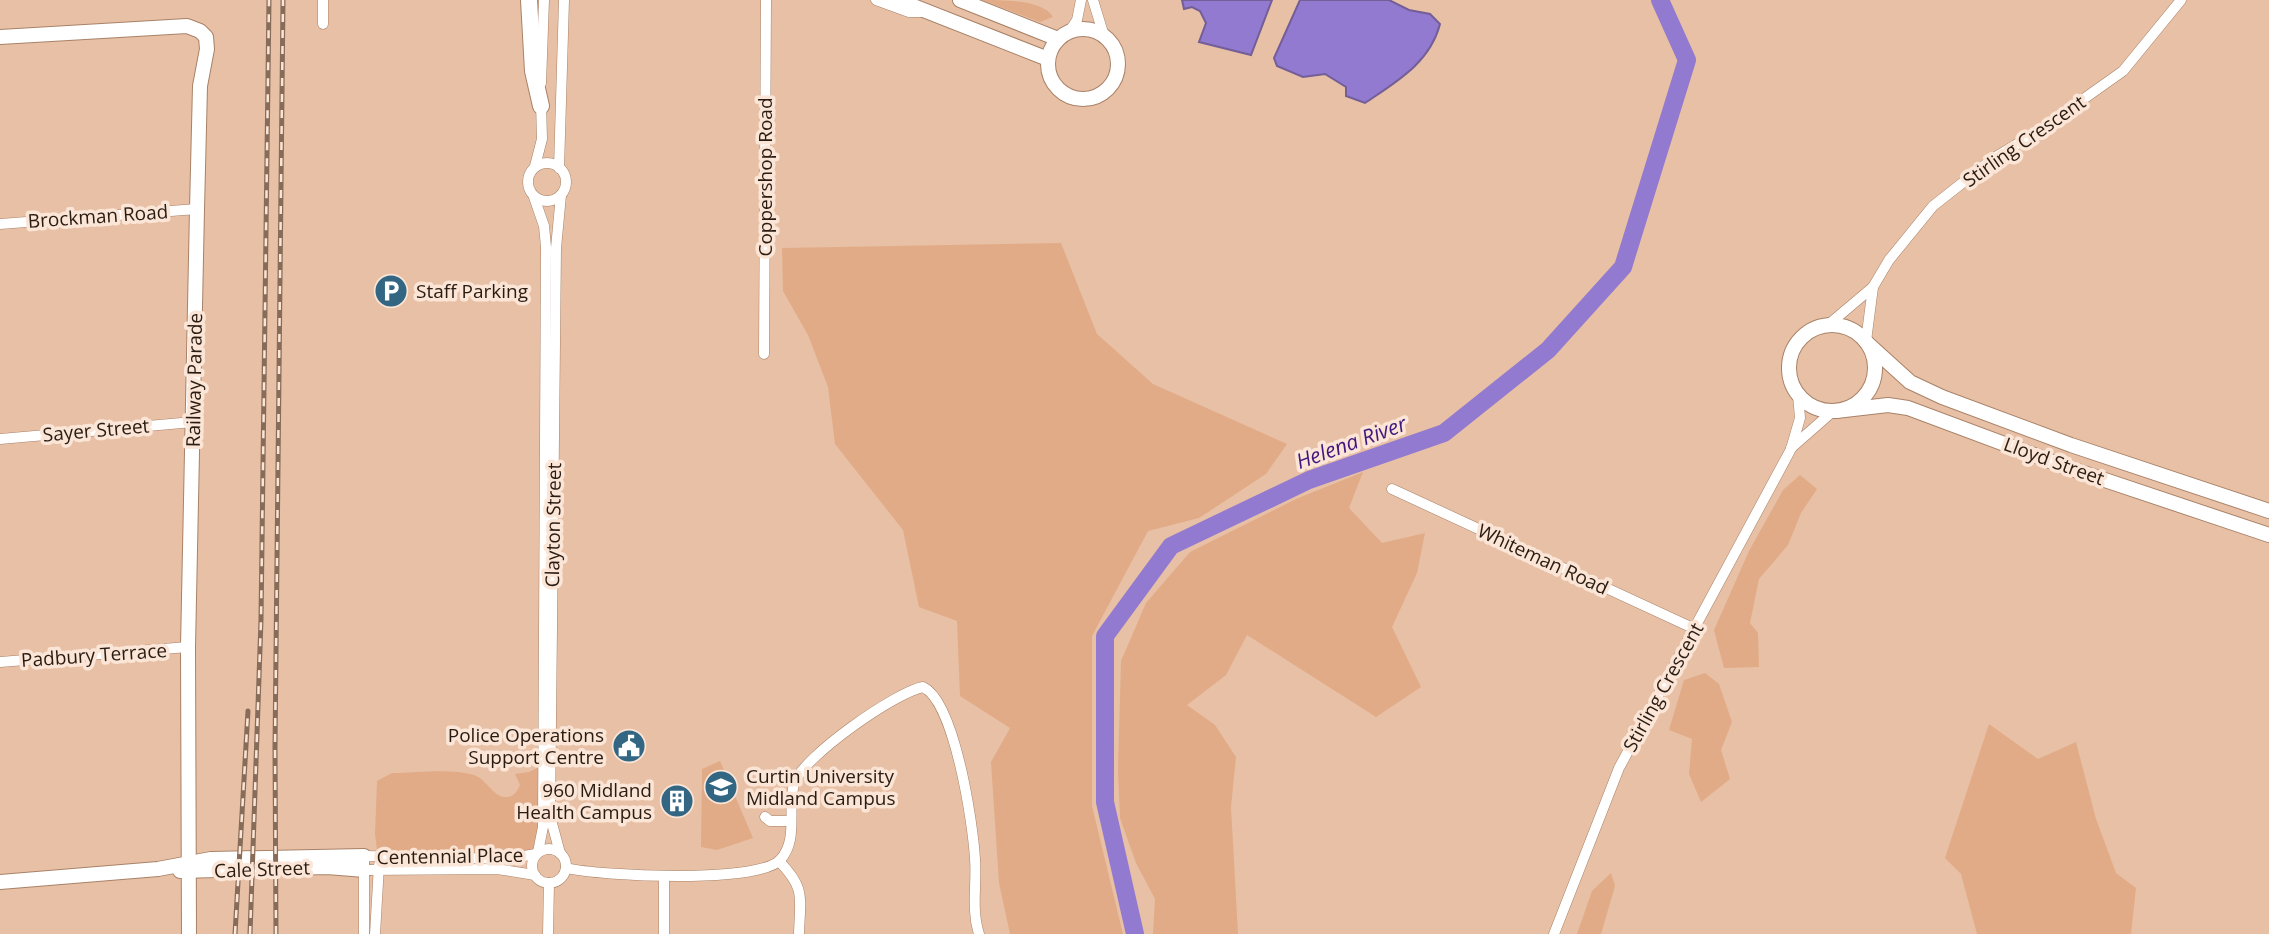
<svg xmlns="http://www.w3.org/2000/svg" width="2269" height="934" font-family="'Open Sans',sans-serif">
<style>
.green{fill:#e1ab87}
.water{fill:#927ad0;stroke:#735e97;stroke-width:2}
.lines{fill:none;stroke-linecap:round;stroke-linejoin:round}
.river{stroke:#927ad0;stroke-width:18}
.street-casing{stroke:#a88268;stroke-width:11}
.secondary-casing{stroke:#a88268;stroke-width:16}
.primary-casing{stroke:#a88268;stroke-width:18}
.street{stroke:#fff;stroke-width:10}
.secondary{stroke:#fff;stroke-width:14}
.primary{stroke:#fff;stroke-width:16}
.rail-casing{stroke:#876c59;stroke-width:5}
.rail{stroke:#fae5d7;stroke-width:2.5;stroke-dasharray:8;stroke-linecap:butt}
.labels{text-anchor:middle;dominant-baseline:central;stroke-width:7;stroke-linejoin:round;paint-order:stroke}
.street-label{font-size:19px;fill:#2a1b11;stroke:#fae5d7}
.poi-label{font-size:19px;fill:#2a1b11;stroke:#fae5d7;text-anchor:start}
.water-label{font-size:21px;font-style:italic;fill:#41177e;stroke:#fae5d7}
</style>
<rect width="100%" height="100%" fill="#e8c0a5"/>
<g class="green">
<path d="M982 0C1004 0 1043 0 1053 17L1040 22Z"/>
<polygon points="1061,243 1097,334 1153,384 1287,444 1266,474 1199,518 1148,531 1092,636 1092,806 1123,934 1010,934 999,883 991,762 1010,728 960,696 957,621 919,607 903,530 835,444 828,387 808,335 783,291 782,248"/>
<polygon points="1363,472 1349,508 1382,543 1425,533 1417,573 1392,627 1421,687 1376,717 1247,635 1226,675 1187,705 1215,725 1236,757 1231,807 1238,934 1153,934 1155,899 1136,863 1120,818 1118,770 1121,661 1146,603 1190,552 1296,499"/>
<polygon points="1800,475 1817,489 1801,513 1788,545 1759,579 1750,623 1758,633 1759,667 1724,668 1714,630 1749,551 1783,490"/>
<polygon points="1705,673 1719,684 1732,722 1721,750 1730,779 1701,802 1689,774 1692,739 1669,730 1684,680"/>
<polygon points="1989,724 2038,759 2076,742 2096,819 2116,873 2136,888 2131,934 1977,934 1961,874 1945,858"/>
<polygon points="720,761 753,838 717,850 701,847 702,769"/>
<path d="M543 765V827L536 854 378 858 375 834 377 781 392 773C417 773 450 768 474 775 486 779 492 795 504 797 513 798 517 792 520 785L515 774 529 772Z"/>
<polygon points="1611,873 1615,886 1601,934 1577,934 1592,891"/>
</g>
<g class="water">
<polygon points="1182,0 1272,0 1251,55 1199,42 1206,23 1200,11 1192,7 1184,9"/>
<path d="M1300 0H1389L1409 10 1430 14 1440 24C1430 63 1396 82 1365 103L1346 96V87L1325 74 1303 77 1277 66 1274 58Z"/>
</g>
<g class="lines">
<polyline class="river" points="1135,934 1105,802 1105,636 1171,546 1309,480 1444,433 1548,350 1623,267 1687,60 1660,0"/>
<defs>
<g id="street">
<polyline points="876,0 909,12 922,12"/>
<polyline points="1093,0 1104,36"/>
<polyline points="323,24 323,0"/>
<polyline points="1069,32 1077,20 1081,0"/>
<polyline points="541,83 544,0"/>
<circle cx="547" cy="182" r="19"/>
<polyline points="535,166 542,139 541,102"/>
<polyline points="559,168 564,0"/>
<polyline points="534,197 544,226 546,247 543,827 538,852"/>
<polyline points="0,224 197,209"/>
<polyline points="1828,325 1873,287 1889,260 1933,206 1994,158 2037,132 2123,71 2181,0"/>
<polyline points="1866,341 1873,287"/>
<polyline points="764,354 766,0"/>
<polyline points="0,439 193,422"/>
<polyline points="1791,448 1832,412"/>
<polyline points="1392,489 1695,629"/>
<polyline points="0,662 188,647"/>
<polyline points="765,817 770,821 791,821"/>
<circle cx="549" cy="866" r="17"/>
<polyline points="560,853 550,816 556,248 561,195"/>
<path d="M779 861C806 889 800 897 799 934"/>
<path d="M566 868C601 876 756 884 780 860 799 840 787 808 794 784 802 757 896 692 923 687 955 702 973 824 975 859 977 884 971 909 979 934"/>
<polyline points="365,870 497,869 535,875"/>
<polyline points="364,934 364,856 506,859 536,854"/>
<polyline points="375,934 379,865"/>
<polyline points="548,934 549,883"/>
<polyline points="664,934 664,876"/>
<polyline points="1554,934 1619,768 1791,449 1800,418 1798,394"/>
</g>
<g id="secondary">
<polyline points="898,0 1048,59"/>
<polyline points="960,0 1058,39"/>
<circle cx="1083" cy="64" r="35"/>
<polyline points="0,37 187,26 200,31 206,37 207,49 200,86 197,209 188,647 189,934"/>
<circle cx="1832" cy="368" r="43"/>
<polyline points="1867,343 1910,382 1942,397 2071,445 2269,511"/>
<polyline points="1836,411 1888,405 1908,408 2066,467 2269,535"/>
<polyline points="180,871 327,867 365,870"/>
<polyline points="0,882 158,869 211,859 364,856"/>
</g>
<polyline id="primary" points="529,0 533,71 541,106"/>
</defs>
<use href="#street" class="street-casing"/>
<use href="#secondary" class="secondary-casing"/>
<use href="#primary" class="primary-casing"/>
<use href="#street" class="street"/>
<use href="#secondary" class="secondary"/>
<use href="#primary" class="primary"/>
<defs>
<g id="rail">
<polyline points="235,934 248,711"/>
<polyline points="250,934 261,620 269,0"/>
<polyline points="276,934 275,747 283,0"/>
</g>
</defs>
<use href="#rail" class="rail-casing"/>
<use href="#rail" class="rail"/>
</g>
<defs>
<symbol id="parking-disc" viewBox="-11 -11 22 22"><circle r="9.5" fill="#326682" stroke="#fae5d7"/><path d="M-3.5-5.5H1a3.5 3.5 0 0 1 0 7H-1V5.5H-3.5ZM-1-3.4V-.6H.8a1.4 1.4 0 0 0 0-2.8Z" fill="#fff"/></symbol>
<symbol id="civic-disc" viewBox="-11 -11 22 22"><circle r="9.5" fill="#326682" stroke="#fae5d7"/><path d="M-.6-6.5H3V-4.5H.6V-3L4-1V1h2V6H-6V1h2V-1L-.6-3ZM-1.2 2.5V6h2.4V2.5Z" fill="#fff"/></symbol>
<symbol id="university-disc" viewBox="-11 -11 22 22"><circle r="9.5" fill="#326682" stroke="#fae5d7"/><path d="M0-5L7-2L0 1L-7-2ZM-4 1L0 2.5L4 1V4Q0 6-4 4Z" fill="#fff"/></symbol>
<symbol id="building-disc" viewBox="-11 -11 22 22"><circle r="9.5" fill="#326682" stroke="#fae5d7"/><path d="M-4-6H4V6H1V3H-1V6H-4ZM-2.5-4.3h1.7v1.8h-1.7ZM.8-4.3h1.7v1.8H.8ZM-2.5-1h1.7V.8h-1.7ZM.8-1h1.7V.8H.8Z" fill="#fff"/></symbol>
</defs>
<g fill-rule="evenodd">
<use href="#parking-disc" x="372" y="272" width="38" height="38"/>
<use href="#civic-disc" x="610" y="727" width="38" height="38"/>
<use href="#university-disc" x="702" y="768" width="38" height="38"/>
<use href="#building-disc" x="658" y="782" width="38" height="38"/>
</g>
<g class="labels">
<g class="street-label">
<text transform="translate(2024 141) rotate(-35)">Stirling Crescent</text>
<text transform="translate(765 177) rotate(-90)">Coppershop Road</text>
<text transform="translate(98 216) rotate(-4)">Brockman Road</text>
<text transform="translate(194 380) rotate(-89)">Railway Parade</text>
<text transform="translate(96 430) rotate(-5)">Sayer Street</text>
<text transform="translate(2054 461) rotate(20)">Lloyd Street</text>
<text transform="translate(553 525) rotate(-89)">Clayton Street</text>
<text transform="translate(1543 559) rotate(25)">Whiteman Road</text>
<text transform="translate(94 655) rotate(-4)">Padbury Terrace</text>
<text transform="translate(1663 687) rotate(-61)">Stirling Crescent</text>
<text transform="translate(450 856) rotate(-1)">Centennial Place</text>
<text transform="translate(262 869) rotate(-2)">Cale Street</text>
</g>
<g class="poi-label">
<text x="416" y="291">Staff Parking</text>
<text x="604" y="735" text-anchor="end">Police Operations<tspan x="604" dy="22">Support Centre</tspan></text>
<text x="746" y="776">Curtin University<tspan x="746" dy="22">Midland Campus</tspan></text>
<text x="652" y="790" text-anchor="end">960 Midland<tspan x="652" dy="22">Health Campus</tspan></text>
</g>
<g class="water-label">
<text transform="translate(1351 442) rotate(-20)">Helena River</text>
</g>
</g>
</svg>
